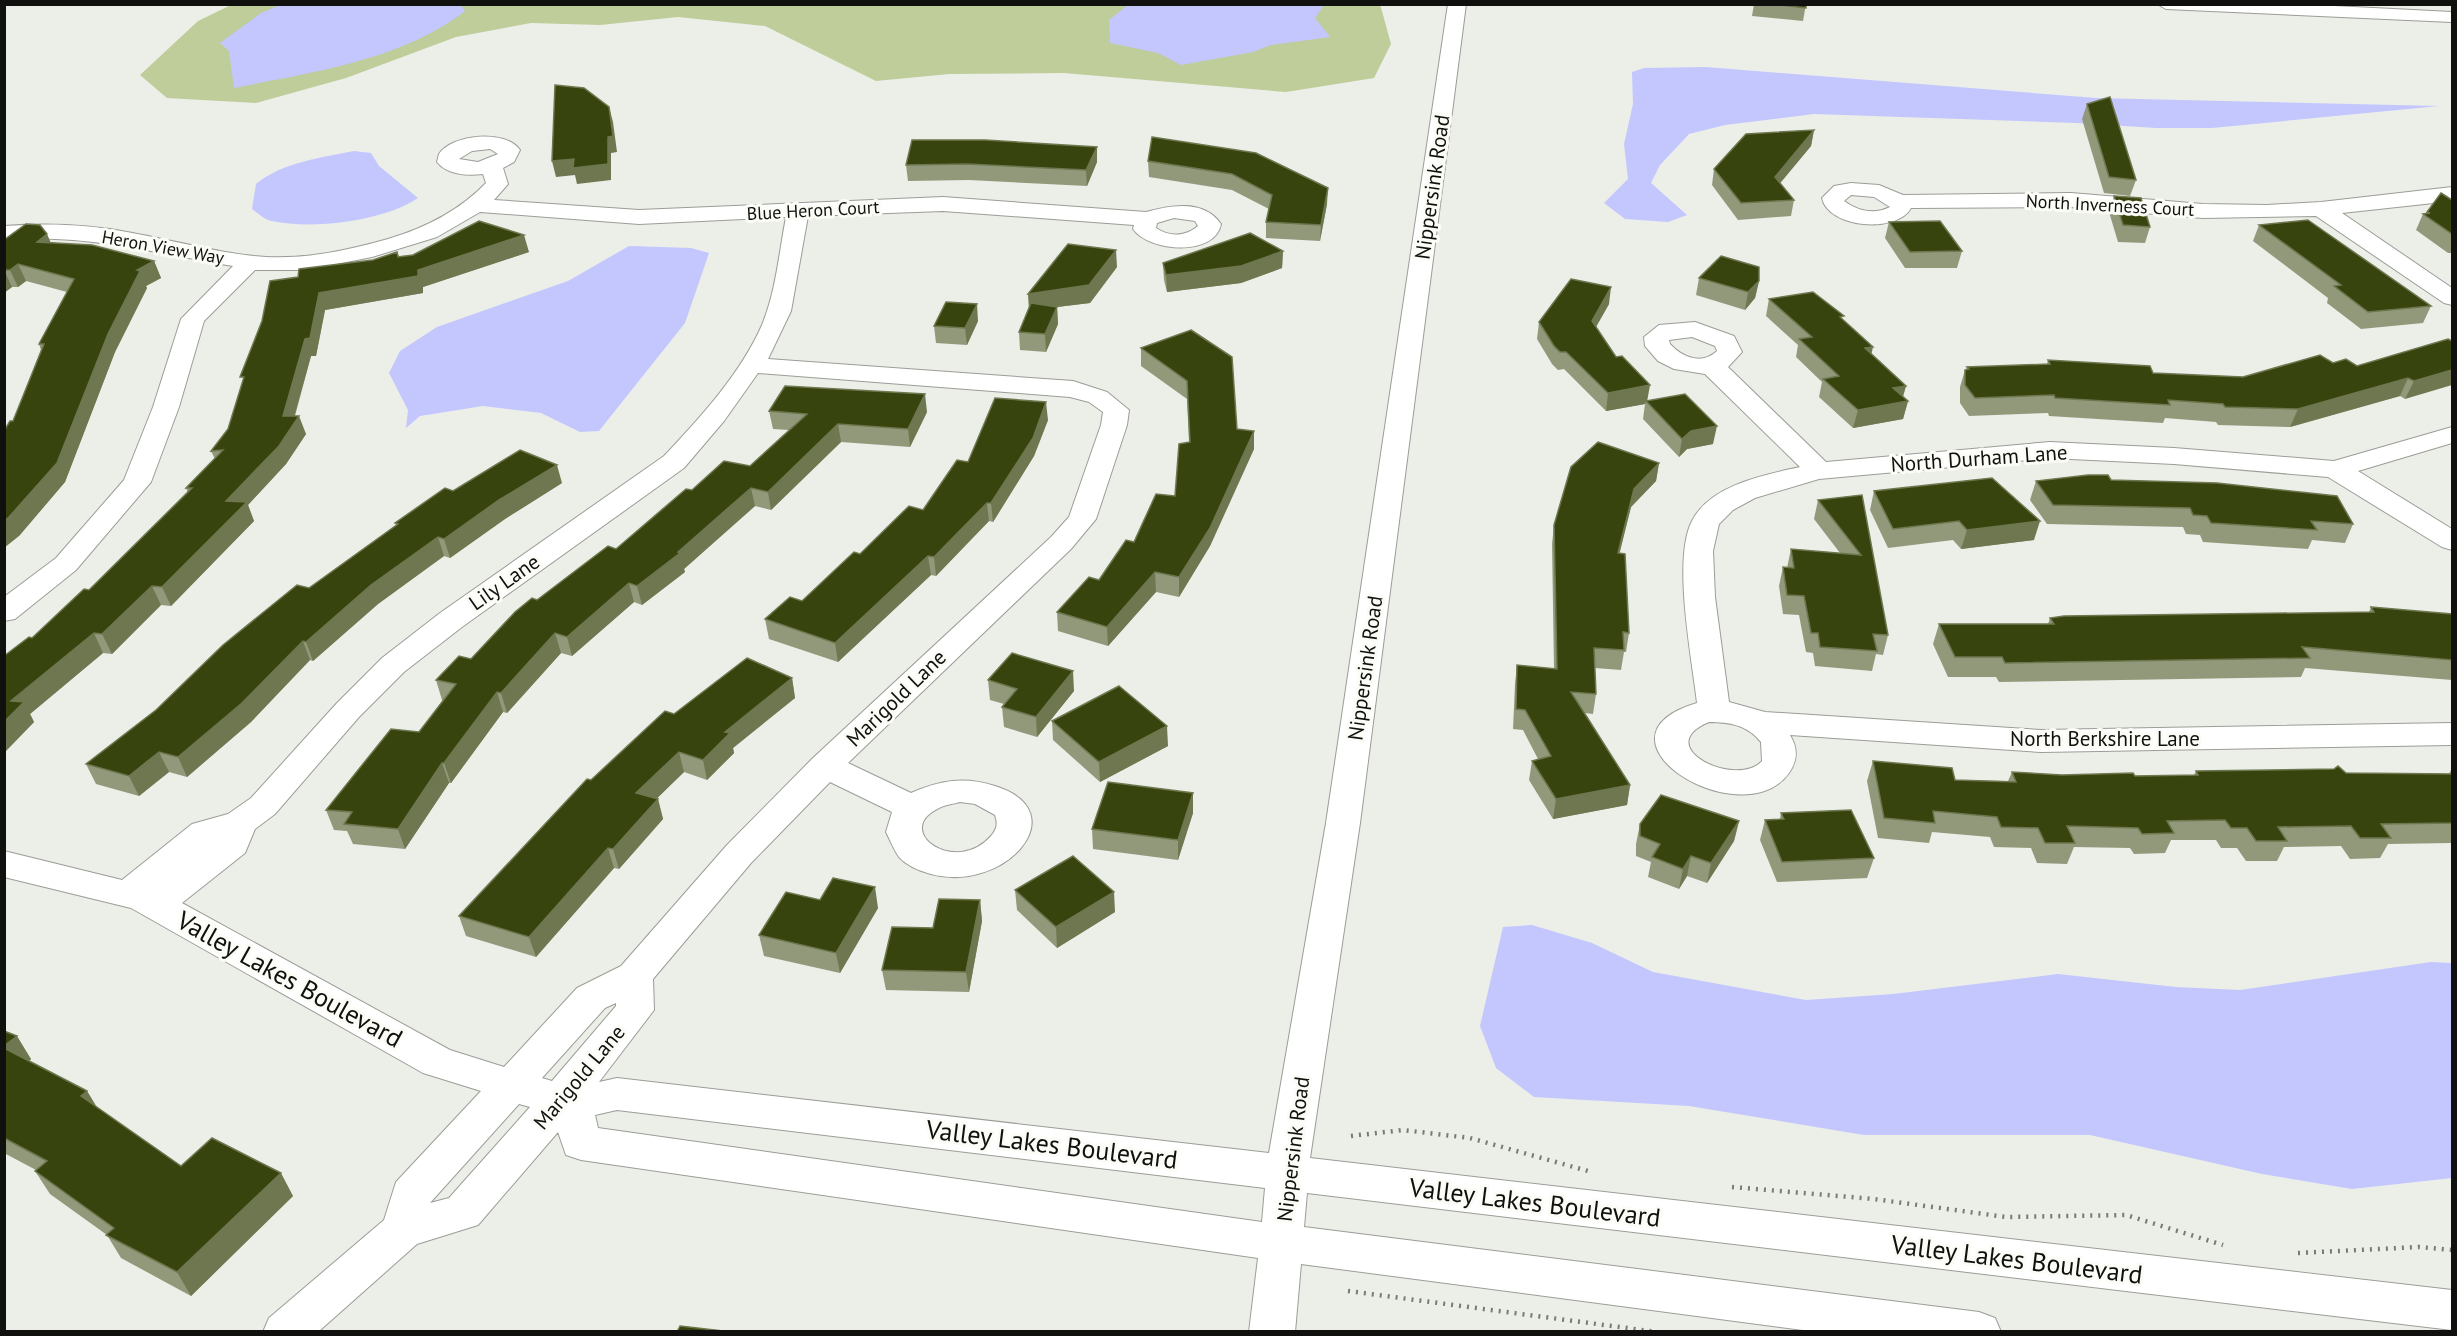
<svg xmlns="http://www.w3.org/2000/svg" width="2457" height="1336" font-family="'PT Sans',sans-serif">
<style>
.green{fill:#becd9a}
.water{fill:#c3c7fe}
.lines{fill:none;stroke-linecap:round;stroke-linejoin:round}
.minor-casing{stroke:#9b9d97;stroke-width:2}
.path{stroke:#787a76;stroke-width:4.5;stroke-dasharray:2 6;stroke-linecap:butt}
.minor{fill:#fff;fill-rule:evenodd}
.wall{fill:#92997b}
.shaded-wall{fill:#6e774f}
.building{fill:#38440e;stroke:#6e774f;stroke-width:1.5}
.labels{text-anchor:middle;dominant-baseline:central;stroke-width:6;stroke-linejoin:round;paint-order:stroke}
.far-street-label{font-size:18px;fill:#10110f;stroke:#fafcf5}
.street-label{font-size:21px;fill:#10110f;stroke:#fafcf5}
.near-street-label{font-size:26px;fill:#10110f;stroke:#fafcf5}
</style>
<rect width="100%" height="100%" fill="#eceee8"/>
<polygon class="green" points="233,4 1380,4 1391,44 1374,78 1286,92 1064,73 949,74 876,81 765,26 678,17 600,25 531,23 456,37 346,78 256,103 167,98 140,75 198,21"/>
<g class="water">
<path d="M460 4 465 11C400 61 312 72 234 88L229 51 220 43 261 13 280 5Z"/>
<polygon points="1128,5 1324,5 1315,18 1330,37 1271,45 1253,52 1181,65 1158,53 1110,43 1109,20"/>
<polygon points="1706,67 2096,98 2439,106 2212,128 2156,128 2076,123 1814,114 1725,125 1689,134 1660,165 1651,183 1687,215 1668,222 1625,219 1604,203 1628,179 1624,144 1633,104 1632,72 1644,68"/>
<path d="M354 151 371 153 379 166 418 198C385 221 312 230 272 221 265 220 258 213 252 209L256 184C283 162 320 158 354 151Z"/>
<polygon points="629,246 691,248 709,253 685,323 599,431 580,432 541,413 483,406 420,416 406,428 408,410 389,373 400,351 437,327 568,281"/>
<polygon points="1532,925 1592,943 1653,972 1806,1000 1893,994 2058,974 2176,987 2240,990 2431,962 2452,963 2452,1178 2352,1189 2262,1174 2090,1135 1864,1135 1689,1106 1534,1097 1496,1068 1480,1026 1503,927"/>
</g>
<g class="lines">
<defs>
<g id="minor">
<path d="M1448 4H1466L1360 823 1310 1158 2452 1290V1330L1307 1193 1304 1227 1979 1312 1995 1318 2001 1332H1818L1301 1264 1295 1332H1249L1258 1258 581 1160 566 1155 558 1132 478 1225 417 1244 318 1332H263L269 1318 384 1220 396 1182 481 1091 423 1073 131 908 4 877V851L122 880 192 824 228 814 251 798 337 703 382 658 440 613 664 456C701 417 741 373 762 325 776 291 779 253 786 217L639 224 480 212 437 237 372 257 306 270H255L204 321 179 407 151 482 76 570 15 619 4 621V597L56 558 124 480 153 407 181 319 233 266C156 253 83 233 4 240V226C46 223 86 224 127 232 173 240 220 254 266 257 308 259 349 250 388 239 425 228 459 211 486 183L483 174C468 176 447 175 437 162L439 154C452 134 506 129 520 150L514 162 503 168 508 184 494 200 639 210 943 197 1146 212C1171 205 1204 199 1221 224 1215 257 1149 252 1133 229L1134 225 943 211 808 216 791 311 768 359 1073 381 1107 392 1129 410 1127 425 1096 519 1071 549 848 763 911 793C940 780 965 776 995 786 1078 812 1004 894 931 874 920 871 907 866 899 857 894 850 890 840 886 832L892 812 830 782 751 863 653 979 654 1010 599 1082 617 1078 1269 1153 1326 823ZM490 149 498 154 478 162 459 159 472 151ZM1174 218 1195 221 1198 226C1185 237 1169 237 1156 228L1157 223ZM758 373 1070 397 1089 402 1103 412 1101 425 1069 517 1051 537 813 758 727 845 621 966 577 988 504 1067 450 1050 182 903 245 853 255 829 275 814 359 717 404 672 462 627 684 468 724 421ZM960 802 975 804 995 815C998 824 997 829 991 836 956 876 893 832 937 809 944 805 953 804 960 802ZM616 1003V1006L552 1081 542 1078 605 1008ZM519 1104 530 1107 449 1198 430 1203ZM617 1110 1265 1188 1262 1222 598 1128 595 1115Z"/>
<polygon points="2157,4 2295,4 2452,12 2452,22 2166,9"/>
<path d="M1851 183 1879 185 1903 195 2071 193 2203 204 2267 205 2321 202 2452 187V201L2342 213 2452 288V305L2444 303 2316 216 2203 218 2071 207 1911 208C1897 234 1828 228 1822 198L1834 186ZM1851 195 1874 197 1890 207C1874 215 1858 211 1844 201Z"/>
<path d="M1695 322 1734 336 1742 352 1728 367 1826 462 2050 442 2174 448 2334 461 2452 427V443L2358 471 2452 529V550L2442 547 2328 477 2174 464 2050 458 1819 479 1755 498 1733 510 1719 524 1713 551 1715 597 1729 702 1765 712 2041 730 2452 723V745L2041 752 1790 735C1798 748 1798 760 1789 773 1742 838 1579 738 1697 703 1692 659 1672 559 1692 521 1710 485 1764 475 1800 467L1705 374 1674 369 1658 361 1645 346 1644 337 1659 325ZM1692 337 1715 346 1717 351C1702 365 1683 358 1670 344L1669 340ZM1709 722C1730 722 1747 725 1761 742L1762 761C1737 789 1649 747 1709 722Z"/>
</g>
</defs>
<use href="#minor" class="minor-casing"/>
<g class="path">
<polyline points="1351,1136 1403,1130 1470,1138 1588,1171"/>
<polyline points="1732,1187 1874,1199 2006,1217 2126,1215 2223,1245"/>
<polyline points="2298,1253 2419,1247 2452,1250"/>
<polyline points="1348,1291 1657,1332"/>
</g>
<use href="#minor" class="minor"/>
</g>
<g class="wall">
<polygon points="1754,4 1806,4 1803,21 1752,16"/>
<polygon points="2087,104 2136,180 2130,196 2104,193 2082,119"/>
<polygon points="1814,130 1811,146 1780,183 1794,200 1791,216 1738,220 1712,185 1714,169"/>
<polygon points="1152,137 1327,204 1320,241 1266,238 1266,222 1269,209 1232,190 1149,177 1148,161"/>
<polygon points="1097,162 1087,186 969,180 908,181 906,165"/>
<polygon points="2114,196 2150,227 2145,243 2118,242 2109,212"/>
<polygon points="2452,200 2452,253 2448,253 2416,230 2423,214 2426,214 2427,212"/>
<polygon points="1889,222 1962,251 1957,268 1905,268 1885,238"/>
<polygon points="2259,225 2431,306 2423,323 2361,329 2327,303 2328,298 2253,241"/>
<polygon points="4,240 51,242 154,261 161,278 146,286 147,288 115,352 65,482 19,536 13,421 41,350 39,344 67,292 26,281 18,287 12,287 4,293"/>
<polygon points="1283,251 1282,268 1241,283 1167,292 1164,280 1163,263"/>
<polygon points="397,252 399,256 529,252 423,287 423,293 325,310 316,356 311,356 295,416 306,434 286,464 248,505 254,521 171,606 161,605 112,654 103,653 30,714 34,722 4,753 4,656 32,638 89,590 188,493 186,488 215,459 211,451 228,429 298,277 373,260"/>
<polygon points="1117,267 1090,303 1057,307 1058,324 1046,352 1020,350 1019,332"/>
<polygon points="1699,278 1759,281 1755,298 1745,310 1696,295"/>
<polygon points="1769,299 1843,320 1871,354 1906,386 1903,397 1908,401 1903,419 1853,428 1819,397 1822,382 1796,357 1798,345 1766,316"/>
<polygon points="1609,304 1596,327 1647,401 1713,444 1687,449 1679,457 1643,419 1645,404 1606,411 1564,369 1558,370 1552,364 1537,339 1539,322"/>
<polygon points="978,321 967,345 936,343 934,326"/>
<polygon points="1191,330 1237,429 1254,449 1210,546 1179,597 1156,592 1108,646 1058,631 1057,612 1099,580 1175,496 1189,442 1187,399 1141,366 1141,348"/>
<polygon points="2448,339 2405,399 2400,396 2290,427 2218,425 2216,422 2165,418 2163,423 2049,416 2048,413 1969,416 1960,403 1960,387 1965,370 1966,370 1967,367 2047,364 2048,360 2153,373 2243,377 2333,363 2357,366"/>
<polygon points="769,411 927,412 910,447 841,442 771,510 755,506 684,569 685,572 642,605 634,602 572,656 561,653 507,713 503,712 451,783 449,783 405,849 353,844 347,831 334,830 326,810 419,732 443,700 442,700 436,680 471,659 537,600 616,549 692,490 750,466 789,430 773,429"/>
<polygon points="1048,420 1034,456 993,522 989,521 936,576 931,575 838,662 769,639 765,619 802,601 860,554 923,510"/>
<polygon points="1659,463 1656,481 1631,507 1619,553 1629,633 1626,652 1624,652 1621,670 1595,668 1596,694 1593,714 1585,713 1630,785 1627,805 1553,819 1529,780 1532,761 1538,759 1523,730 1513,729 1515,684 1517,665 1554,669 1552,544 1554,525"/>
<polygon points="2111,480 2353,524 2345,543 2312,540 2308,549 2203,542 2200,535 2186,534 2183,527 2047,524 2030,500 2036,481"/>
<polygon points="562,483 505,519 450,558 444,556 378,604 313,661 310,660 251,722 187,777 169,772 139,796 96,784 86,764 156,710 309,588 396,525 395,523 453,491"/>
<polygon points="1874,491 2034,540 1961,549 1953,540 1888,548 1870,510"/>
<polygon points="1862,495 1888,635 1883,655 1876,654 1872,671 1815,666 1813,653 1806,652 1799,615 1783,614 1779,586 1783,567 1787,568 1791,549 1840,553 1814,519 1818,500"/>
<polygon points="2371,607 2452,614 2452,680 2305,668 2301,677 1999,682 1996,677 1948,677 1933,644 1939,624 2048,624 2050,618 2369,612"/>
<polygon points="792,678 795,698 733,748 734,753 707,780 684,772 656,799 658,799 663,819 619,869 614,868 536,957 466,936 459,916 591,780 674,714"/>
<polygon points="988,680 1074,691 1037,737 1004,727 1002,707 1004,704 990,700"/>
<polygon points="1052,721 1168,746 1100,782 1053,740"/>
<polygon points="1873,761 1955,780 2008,781 2012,772 2062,775 2135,776 2194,775 2196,771 2449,774 2452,768 2452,845 2451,843 2388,844 2380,858 2350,859 2341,846 2284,847 2277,861 2246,861 2237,848 2221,848 2216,840 2171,840 2165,853 2134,854 2130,848 2074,847 2067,864 2037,863 2031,848 1994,847 1990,837 1932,832 1929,843 1878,838 1867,781"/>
<polygon points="1193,813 1178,860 1093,849 1092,829"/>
<polygon points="1781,813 1874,858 1867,878 1777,882 1760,840 1765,820 1780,819"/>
<polygon points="1739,821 1734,841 1707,883 1687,876 1679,889 1648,877 1651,862 1636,856 1636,844 1640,824"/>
<polygon points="1015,890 1115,912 1057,948 1017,910"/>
<polygon points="820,900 878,908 840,973 764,956 759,935"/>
<polygon points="980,900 982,921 969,992 886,990 882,970 933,928"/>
<polygon points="4,1031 31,1059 29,1061 87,1091 97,1108 181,1166 293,1196 191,1296 121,1258 107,1235 50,1194 35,1171 36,1170 4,1153"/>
</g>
<g class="shaded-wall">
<polygon points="609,107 613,122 617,152 611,153 611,180 577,184 575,175 556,177 552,161"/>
<polygon points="1814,130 1811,146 1772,193 1775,177"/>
<polygon points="1097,147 1097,162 1087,186 1086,170"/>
<polygon points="1328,188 1327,204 1320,241 1321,225"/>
<polygon points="47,234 54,250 37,242"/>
<polygon points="524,235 529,252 423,287 423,293 325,310 316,356 311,356 291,428 299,416 306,434 286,464 248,505 254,521 171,606 162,587 226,501 283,416 319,293 418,270"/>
<polygon points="1116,250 1117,267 1090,303 1057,307 1058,324 1046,352 1045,334 1029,311 1028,294"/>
<polygon points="1283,251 1282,268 1241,283 1167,292 1166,275"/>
<polygon points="154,261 161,278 146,286 147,288 115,352 65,482 19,536 4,548 4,521 137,270"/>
<polygon points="18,264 26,281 18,287 10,270"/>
<polygon points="4,270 12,287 4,293"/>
<polygon points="1759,281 1755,298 1745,310 1748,292"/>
<polygon points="1611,287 1609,304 1589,339 1592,321"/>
<polygon points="977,304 978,321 967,345 965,328"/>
<polygon points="1873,347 1869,365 1865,348"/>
<polygon points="2452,370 2452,385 2405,399 2414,381"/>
<polygon points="2408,378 2400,396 2290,427 2298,409"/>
<polygon points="1650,385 1647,402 1646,401 1645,404 1606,411 1608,393"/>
<polygon points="1906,386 1901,402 1908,401 1903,419 1853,428 1858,410 1893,388"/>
<polygon points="925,394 927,412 910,447 908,429"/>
<polygon points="1046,402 1048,420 1034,456 993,522 991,503"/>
<polygon points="838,424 841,442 771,510 768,492"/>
<polygon points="1717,426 1713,444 1687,449 1679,457 1682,439 1691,431"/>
<polygon points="1254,431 1254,449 1210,546 1179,597 1179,577"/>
<polygon points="1659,463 1656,481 1631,507 1615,572 1618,553 1634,489"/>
<polygon points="557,465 562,483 505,519 450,558 444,539 499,500"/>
<polygon points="751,488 755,506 684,569 685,572 642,605 637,586"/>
<polygon points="987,503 989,521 936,576 934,557"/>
<polygon points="2040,521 2034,540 1961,549 1967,530"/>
<polygon points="438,537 444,556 378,604 313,661 306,642 371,585"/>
<polygon points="928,556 931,575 838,662 835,643"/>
<polygon points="1155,572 1156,592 1108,646 1107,627"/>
<polygon points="629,583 634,602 572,656 567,637"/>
<polygon points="152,586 161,605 112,654 102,634"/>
<polygon points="94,633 103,653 30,714 34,722 4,753 4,722 11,701"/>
<polygon points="555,633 561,653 507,713 501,693"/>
<polygon points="303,641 310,660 251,722 187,777 178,757"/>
<polygon points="1073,671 1074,691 1037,737 1036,717"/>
<polygon points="792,678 795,698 733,748 734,753 707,780 703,760 725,732"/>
<polygon points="497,692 503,712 451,783 444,763"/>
<polygon points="1167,726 1168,746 1100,782 1099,762"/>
<polygon points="159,752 169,772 139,796 129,776"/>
<polygon points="679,752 684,772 642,813 636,793"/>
<polygon points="442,763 449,783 405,849 398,829"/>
<polygon points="1630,785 1627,805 1553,819 1556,799"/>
<polygon points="1193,793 1193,813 1178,860 1178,840"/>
<polygon points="658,799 663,819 619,869 613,849"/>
<polygon points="1739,821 1734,841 1707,883 1711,863"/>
<polygon points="608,848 614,868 536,957 529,937"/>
<polygon points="1691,856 1687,876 1679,889 1683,869"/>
<polygon points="875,887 878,908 840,973 836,953"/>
<polygon points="1114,892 1115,912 1057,948 1056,927"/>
<polygon points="980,900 982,921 969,992 966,972"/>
<polygon points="17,1036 31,1059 18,1071 4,1050 4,1046"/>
<polygon points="87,1091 101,1114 81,1096"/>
<polygon points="281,1173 293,1196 191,1296 177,1272"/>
</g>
<g class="building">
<polygon points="1772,4 1806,4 1806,8"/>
<polygon points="555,85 584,88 609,107 613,136 608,137 608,164 573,168 574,159 552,161"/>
<polygon points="2110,97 2136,180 2109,177 2087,104"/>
<polygon points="1814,130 1775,177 1794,200 1741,203 1714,169 1746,134"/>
<polygon points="1152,137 1256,153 1328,188 1321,225 1266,222 1272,195 1232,174 1148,161"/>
<polygon points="912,140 985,140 1097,147 1086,170 967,164 906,165"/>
<polygon points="2441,193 2452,200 2452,234 2423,214 2430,213 2427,212"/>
<polygon points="2114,196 2141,198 2150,227 2123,225"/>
<polygon points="2308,220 2431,306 2368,312 2334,286 2341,285 2259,225"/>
<polygon points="479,221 524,235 418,270 418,276 319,293 310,338 305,339 283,416 299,416 279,446 226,501 247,502 162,587 152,586 102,634 94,633 11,701 24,702 4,722 4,656 29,637 32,638 84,589 89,590 192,488 186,488 223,450 211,451 228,429 244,377 240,377 262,321 270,281 298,277 299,269 373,260 397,252 398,257 413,255"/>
<polygon points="1940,221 1962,251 1910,252 1889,222"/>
<polygon points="26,224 40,225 47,234 37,242 92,245 154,261 137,270 140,271 108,334 57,463 9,517 4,521 4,431 10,421 13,421 44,344 39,344 74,279 18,264 10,270 4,270 4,240"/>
<polygon points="1250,233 1283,251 1241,266 1166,275 1163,263"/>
<polygon points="1068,244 1116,250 1089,285 1028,294"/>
<polygon points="1721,256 1759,267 1759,281 1748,292 1699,278"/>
<polygon points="1571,279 1611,287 1592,321 1616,357 1622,356 1650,385 1608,393 1566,352 1560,352 1554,346 1539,322"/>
<polygon points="1813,292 1844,316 1840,317 1873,347 1865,348 1906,386 1893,388 1908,401 1858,410 1823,379 1839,376 1799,339 1812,337 1769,299"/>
<polygon points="946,302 977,304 965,328 934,326"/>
<polygon points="1031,303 1057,307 1045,334 1019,332"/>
<polygon points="1191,330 1232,357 1237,429 1254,431 1210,528 1179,577 1155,572 1107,627 1057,612 1089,577 1099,580 1126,540 1134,542 1156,494 1175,496 1179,444 1190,442 1187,381 1141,348"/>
<polygon points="2448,339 2452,341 2452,370 2414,381 2408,378 2298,409 2225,407 2223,404 2168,400 2170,405 2055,398 2054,395 1975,398 1965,385 1965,370 1969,369 1967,367 2050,364 2048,360 2150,366 2153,373 2243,377 2320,355 2333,363 2346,359 2357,366"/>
<polygon points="785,386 925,394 908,429 838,424 768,492 751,488 678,552 680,553 637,586 629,583 567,637 555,633 501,693 497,692 444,763 442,763 398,829 344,824 352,812 326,810 391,729 419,732 456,684 436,680 459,656 471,659 515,612 532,598 537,600 608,546 616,549 686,489 692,490 724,461 750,466 807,414 769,411"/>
<polygon points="1685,394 1717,426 1691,431 1682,439 1646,401"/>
<polygon points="995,398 1046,402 1033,438 991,503 987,503 934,557 928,556 835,643 765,619 790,597 802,601 854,552 860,554 909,506 923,510 957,460 968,462"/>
<polygon points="1598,442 1659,463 1634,489 1618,553 1625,554 1629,633 1623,632 1624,650 1594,648 1596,694 1571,692 1630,785 1556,799 1532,761 1551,756 1525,710 1516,709 1517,665 1557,669 1554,525 1571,467"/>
<polygon points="520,450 557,465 499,500 444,539 438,537 371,585 306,642 303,641 242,703 178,757 159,752 129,776 86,764 156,710 223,645 297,585 309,588 398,524 395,523 445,488 453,491"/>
<polygon points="2088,475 2108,475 2111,480 2217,483 2337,496 2353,524 2311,521 2317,530 2211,523 2207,516 2193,515 2190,508 2053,505 2036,481"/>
<polygon points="1992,478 2040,521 1967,530 1959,521 1893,529 1874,491"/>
<polygon points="1862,495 1888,635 1873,634 1877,651 1820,647 1818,633 1811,633 1804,596 1787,595 1783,567 1794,568 1791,549 1861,555 1818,500"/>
<polygon points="2371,607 2452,614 2452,660 2302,647 2310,658 2005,663 2002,657 1955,657 1939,624 2054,624 2050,618 2064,616 2374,612"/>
<polygon points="1012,653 1073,671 1036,717 1002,707 1017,689 988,680"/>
<polygon points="747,658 792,678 725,732 730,733 703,760 679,752 636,793 658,799 613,849 608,848 529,937 459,916 587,779 591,780 665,711 674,714"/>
<polygon points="1119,686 1167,726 1099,762 1052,721"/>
<polygon points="1873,761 1952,768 1955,780 2016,782 2012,772 2062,775 2133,773 2135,776 2198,775 2196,771 2334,769 2338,766 2346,773 2452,774 2452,823 2381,824 2391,838 2360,838 2351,826 2278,827 2287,841 2256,841 2247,828 2231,828 2225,820 2167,821 2174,833 2142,834 2138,828 2067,826 2075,843 2045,843 2038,828 2001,827 1997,817 1933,811 1935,823 1884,818"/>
<polygon points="1108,782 1193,793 1178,840 1092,829"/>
<polygon points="1661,795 1739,821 1711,863 1691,856 1683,869 1652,857 1660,844 1640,836 1640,824"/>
<polygon points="1851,810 1874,858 1782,862 1765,820 1784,819 1781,813"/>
<polygon points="1073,856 1114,892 1056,927 1015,890"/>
<polygon points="833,878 875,887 836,953 759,935 786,892 820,900"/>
<polygon points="939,899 980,900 966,972 882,970 892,927 933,928"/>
<polygon points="4,1031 17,1036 4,1046"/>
<polygon points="4,1048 87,1091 81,1096 181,1166 212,1138 281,1173 177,1272 106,1235 114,1228 35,1171 47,1161 4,1138"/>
<polygon points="680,1326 732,1332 677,1332"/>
</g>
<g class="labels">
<g class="far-street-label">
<text transform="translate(2110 205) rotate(3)">North Inverness Court</text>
<text transform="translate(813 210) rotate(-3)">Blue Heron Court</text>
<text transform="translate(163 247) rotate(10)">Heron View Way</text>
</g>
<g class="street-label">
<text transform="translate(1432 187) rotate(-82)">Nippersink Road</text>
<text transform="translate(1979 458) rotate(-4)">North Durham Lane</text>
<text transform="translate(504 582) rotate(-35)">Lily Lane</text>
<text transform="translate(1365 668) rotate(-82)">Nippersink Road</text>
<text transform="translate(896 698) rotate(-44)">Marigold Lane</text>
<text x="2105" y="738">North Berkshire Lane</text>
<text transform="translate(579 1077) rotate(-50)">Marigold Lane</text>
<text transform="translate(1293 1149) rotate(-83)">Nippersink Road</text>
</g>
<g class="near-street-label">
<text transform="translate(290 979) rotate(29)">Valley Lakes Boulevard</text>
<text transform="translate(1052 1144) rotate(7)">Valley Lakes Boulevard</text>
<text transform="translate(1535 1202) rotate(7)">Valley Lakes Boulevard</text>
<text transform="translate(2017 1259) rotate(7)">Valley Lakes Boulevard</text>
</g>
</g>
<rect width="2457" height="1336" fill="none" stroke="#10110f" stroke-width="12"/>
</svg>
